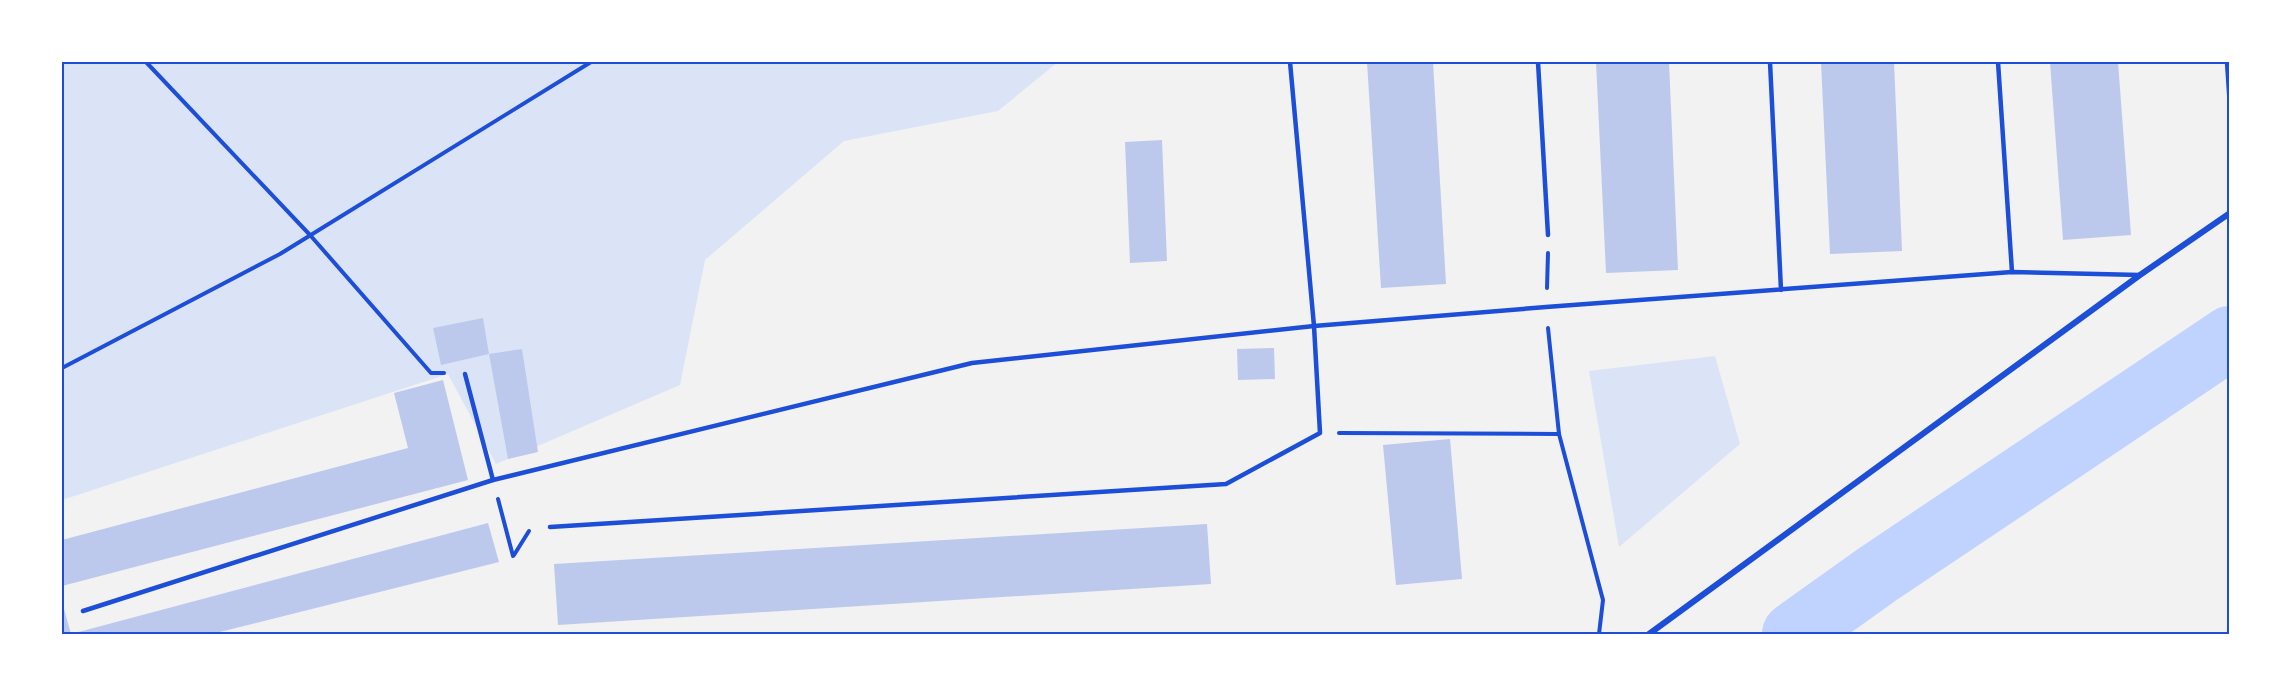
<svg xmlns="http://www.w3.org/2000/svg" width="2291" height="696" font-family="'Work Sans',sans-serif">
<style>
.green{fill:#dbe4f7}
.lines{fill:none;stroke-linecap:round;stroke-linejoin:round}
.river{stroke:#bfd3fe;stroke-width:64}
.building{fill:#bdc9ec}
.path{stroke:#1d4ed8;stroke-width:4}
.service{stroke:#1d4ed8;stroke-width:4.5}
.minor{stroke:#1d4ed8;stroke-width:6}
.neatline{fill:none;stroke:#1d4ed8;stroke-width:2}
</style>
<rect width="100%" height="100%" fill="#f2f2f2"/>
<g class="green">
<polygon points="62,62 1058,62 998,111 844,141 705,260 680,385 496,464 448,374 62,500"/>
<polygon points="1715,356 1740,444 1619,547 1589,371"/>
</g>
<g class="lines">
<polyline class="river" points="1794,634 1878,574 2230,338"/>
</g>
<g class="building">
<polygon points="1367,62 1433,62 1446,284 1381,288"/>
<polygon points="1596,62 1669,62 1678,270 1606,273"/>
<polygon points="1821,62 1894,62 1902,251 1830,254"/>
<polygon points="2050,62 2118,62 2131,235 2063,240"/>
<polygon points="1162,140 1167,261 1130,263 1125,142"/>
<polygon points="483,318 489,354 441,365 433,328"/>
<polygon points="1274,348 1275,379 1238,380 1237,349"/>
<polygon points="522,349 538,452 508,459 489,354"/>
<polygon points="443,380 468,480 62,586 62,540 408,448 394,393"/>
<polygon points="1450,439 1462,579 1396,585 1383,445"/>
<polygon points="488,523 499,562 212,634 71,634"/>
<polygon points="1207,524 1211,584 558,625 554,564"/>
<polygon points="62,602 71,634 62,634"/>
</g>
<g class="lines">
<g class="path">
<polyline points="146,62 310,235 431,373 444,373"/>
<polyline points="1547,288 1548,253"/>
<polyline points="1548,328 1559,434"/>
<polyline points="62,368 280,254 591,62"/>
<polyline points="1339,433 1559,434 1603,600 1599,634"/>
<polyline points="498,499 513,556"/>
<polyline points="514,555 529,531"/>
</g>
<g class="service">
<polyline points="1538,62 1548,235"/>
<polyline points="1770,62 1781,290"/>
<polyline points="1998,62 2012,272"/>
<polyline points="2227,62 2230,107"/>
<polyline points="465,374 493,480"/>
<polyline points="550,527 1226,484 1320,433 1314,326 1290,62"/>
<polyline points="83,611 493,480 972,363 1314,326 1546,307 2012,272 2140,275"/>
</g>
<polyline class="minor" points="1649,634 2140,275 2230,213"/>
</g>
<rect width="2291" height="696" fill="none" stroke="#ffffff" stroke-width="126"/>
<rect x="63" y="63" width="2165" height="570" class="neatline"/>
</svg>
